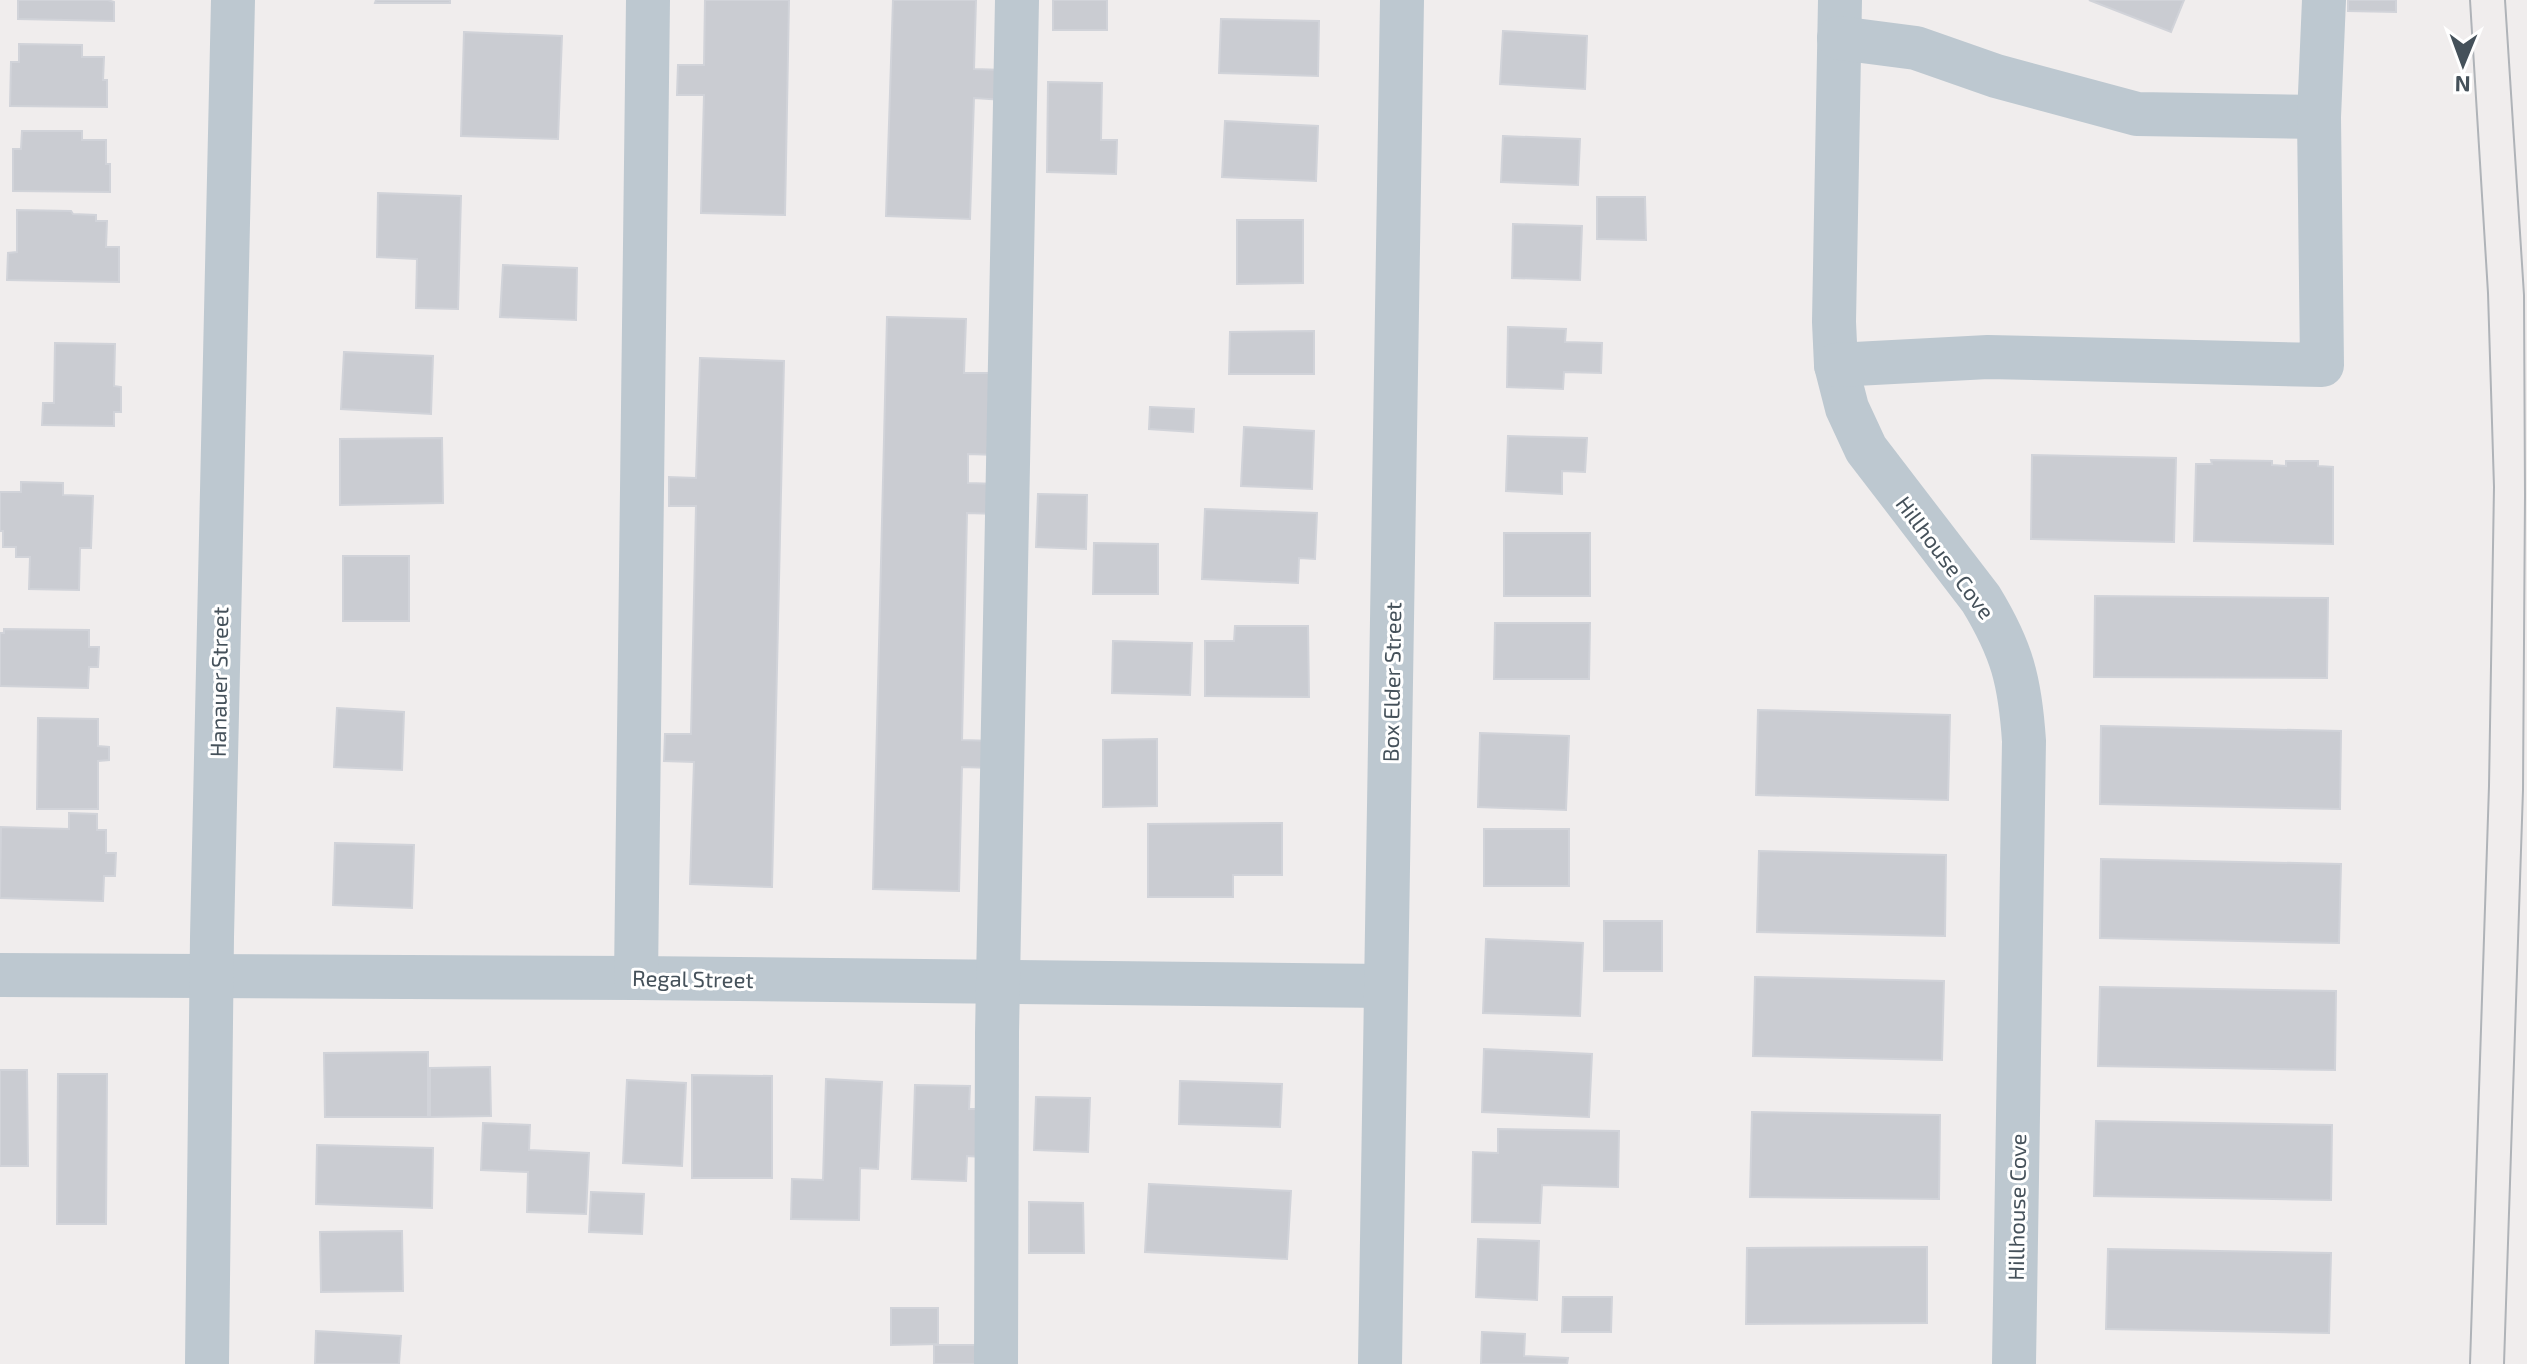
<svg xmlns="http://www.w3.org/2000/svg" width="2527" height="1364" font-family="'Exo 2',sans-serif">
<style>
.building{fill:#caccd2;stroke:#d1d3d9;stroke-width:2}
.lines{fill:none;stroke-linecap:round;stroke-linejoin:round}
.minor{stroke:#bdc8d0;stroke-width:44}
.tram{stroke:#afb3b8;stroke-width:2}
.labels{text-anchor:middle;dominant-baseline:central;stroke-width:6;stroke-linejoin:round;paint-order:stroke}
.street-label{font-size:22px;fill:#45515a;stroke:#fff}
</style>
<rect width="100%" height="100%" fill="#f0eded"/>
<g class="building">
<polygon points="18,0 108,0 114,2 114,21 18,19"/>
<polygon points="376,0 450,0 450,3 375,3"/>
<polygon points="705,0 789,0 785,215 701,213 704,95 677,95 678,65 704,65"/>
<polygon points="893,0 976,0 974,69 1004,70 1003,100 974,98 970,219 886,216"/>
<rect x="1053" y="0" width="54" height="30"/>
<polygon points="2089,0 2184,0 2171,32"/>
<polygon points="2348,0 2396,0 2396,12 2348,11"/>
<polygon points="1221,19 1319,21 1318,76 1219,73"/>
<polygon points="1503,31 1587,36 1585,89 1500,84"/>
<polygon points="464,32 562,36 558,139 461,136"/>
<polygon points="19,44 82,45 82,57 104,57 103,80 107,80 107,107 10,106 11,62 19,62"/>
<polygon points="1048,82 1102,83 1101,140 1117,140 1116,174 1047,172"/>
<polygon points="1225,121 1318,126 1316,181 1222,177"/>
<polygon points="22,131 82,131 82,140 106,140 106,164 110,164 110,192 13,191 13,149 21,149"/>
<polygon points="1503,136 1580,139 1578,185 1501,182"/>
<polygon points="378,193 461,196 458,309 416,308 417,259 377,257"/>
<polygon points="1597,197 1645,197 1646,240 1597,239"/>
<polygon points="17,210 71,211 73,214 96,215 96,221 107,221 106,247 119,247 119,282 7,280 8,253 17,252"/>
<polygon points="1237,220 1303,220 1303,283 1237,284"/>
<polygon points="1513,224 1582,226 1580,280 1512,278"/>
<polygon points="503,265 577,268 576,320 500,317"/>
<polygon points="887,317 966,319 964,373 999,373 997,455 968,454 968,483 998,484 997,514 967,513 962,740 993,741 992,768 962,767 959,891 873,889"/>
<polygon points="1508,327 1566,329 1565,342 1602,343 1601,373 1564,372 1563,389 1507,387"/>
<polygon points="1314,331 1314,374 1229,374 1230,332"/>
<polygon points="55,343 115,344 114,386 121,387 121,412 114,412 114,426 42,425 43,403 54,403"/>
<polygon points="344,352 433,356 431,414 341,409"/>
<polygon points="700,358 784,361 772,887 690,884 694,762 664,761 665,734 691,734 696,506 669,506 669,477 696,478"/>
<polygon points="1150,407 1194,409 1193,432 1149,429"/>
<polygon points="1244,427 1314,431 1312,489 1241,486"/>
<polygon points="1508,436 1587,438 1585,472 1562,471 1562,494 1506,491"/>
<polygon points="442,438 443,503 340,505 340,439"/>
<polygon points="2032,455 2176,458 2174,542 2031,539"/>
<polygon points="2211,460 2272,461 2272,465 2286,466 2286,461 2318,461 2318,466 2333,467 2333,544 2194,541 2196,464 2212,464"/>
<polygon points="21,482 63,483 63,495 93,496 91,548 80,548 79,590 29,589 30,557 16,557 16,547 3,547 3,531 0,531 0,492 21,492"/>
<polygon points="1038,494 1087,495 1086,549 1036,547"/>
<polygon points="1205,509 1317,513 1315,559 1299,558 1298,583 1202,579"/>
<rect x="1504" y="533" width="86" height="63"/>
<polygon points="1094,543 1158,544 1158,594 1093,594"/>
<rect x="343" y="556" width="66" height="65"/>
<polygon points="2095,596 2328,598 2327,678 2094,677"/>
<polygon points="1495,623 1590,623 1589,679 1494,679"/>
<polygon points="1235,626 1308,626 1309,697 1205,696 1205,641 1234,641"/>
<polygon points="4,629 89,630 89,647 99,647 98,667 89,667 88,688 0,686 0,633 4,633"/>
<polygon points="1113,641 1192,643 1190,695 1112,693"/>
<polygon points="337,708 404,712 402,770 334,767"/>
<polygon points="1758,710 1950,715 1948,800 1756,795"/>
<polygon points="38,718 98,719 98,746 109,747 109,760 98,761 98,809 37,809"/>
<polygon points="2101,726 2341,731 2340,809 2100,804"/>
<polygon points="1480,733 1569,736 1566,810 1478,807"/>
<polygon points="1157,739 1157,806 1103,807 1103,740"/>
<polygon points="69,813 97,814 97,830 106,830 106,853 116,853 115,876 104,876 103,901 0,898 1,827 69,829"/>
<polygon points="1282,823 1282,875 1233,875 1233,897 1148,897 1148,824"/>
<rect x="1484" y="829" width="85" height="57"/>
<polygon points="335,843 414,845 412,908 333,905"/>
<polygon points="1759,851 1946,855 1945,936 1757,932"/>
<polygon points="2101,859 2341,864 2339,943 2100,938"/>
<rect x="1604" y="921" width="58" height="50"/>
<polygon points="1486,939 1583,943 1580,1016 1483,1013"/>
<polygon points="1755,977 1944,981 1942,1060 1753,1056"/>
<polygon points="2100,987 2336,991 2335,1070 2098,1066"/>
<polygon points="1484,1049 1592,1054 1589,1117 1482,1112"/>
<polygon points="428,1052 428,1117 325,1117 324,1053"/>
<polygon points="490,1067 491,1116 430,1117 430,1068"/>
<polygon points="0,1070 27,1070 28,1166 0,1166"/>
<polygon points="58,1074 107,1074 106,1224 57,1224"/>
<polygon points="692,1075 772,1076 772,1178 692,1178"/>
<polygon points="826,1079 882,1082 878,1169 860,1168 859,1220 791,1219 792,1179 823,1180"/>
<polygon points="627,1080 686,1083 682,1166 623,1163"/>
<polygon points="1180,1081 1282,1084 1280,1127 1179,1124"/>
<polygon points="915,1085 970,1086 969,1109 982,1109 981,1157 967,1156 966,1181 912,1179"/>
<polygon points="1036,1097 1090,1098 1088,1152 1034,1150"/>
<polygon points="1752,1112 1940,1115 1939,1199 1750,1197"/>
<polygon points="2096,1121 2332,1125 2331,1200 2094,1196"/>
<polygon points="483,1123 530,1125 529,1150 589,1153 586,1214 527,1212 528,1172 481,1170"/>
<polygon points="1498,1129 1619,1131 1618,1187 1542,1185 1540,1223 1472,1222 1473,1152 1498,1153"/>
<polygon points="317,1145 433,1148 432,1208 316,1204"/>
<polygon points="1149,1184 1291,1191 1287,1259 1145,1252"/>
<polygon points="591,1192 644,1194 642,1234 589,1232"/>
<polygon points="1029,1202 1083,1203 1084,1253 1029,1253"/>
<polygon points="402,1231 403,1291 321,1292 320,1232"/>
<polygon points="1478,1239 1539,1241 1537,1300 1476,1297"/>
<polygon points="1927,1247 1927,1323 1746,1324 1747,1248"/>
<polygon points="2108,1249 2331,1253 2329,1333 2106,1329"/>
<polygon points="1563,1297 1612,1297 1611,1332 1562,1332"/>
<polygon points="891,1308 938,1308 938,1344 891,1345"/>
<polygon points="316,1331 401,1336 399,1364 315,1364"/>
<polygon points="1482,1332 1525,1334 1524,1356 1568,1358 1567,1364 1481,1364"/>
<rect x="934" y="1345" width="43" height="19"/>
</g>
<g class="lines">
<g class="minor">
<path d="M1840 0 1834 322 1836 365 1847 408 1866 449 1981 599C2012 650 2020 681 2024 741L2014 1364"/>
<polyline points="1839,38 1916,48 1996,76 2137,114 2319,117"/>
<polyline points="1836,365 1988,357 2322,365 2319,117 2324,0"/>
<polyline points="0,975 636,978 1386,986"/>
<polyline points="636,978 648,0"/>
<polyline points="207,1364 212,937 233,0"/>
<polyline points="996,1364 997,1033 1017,0"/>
<polyline points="1380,1364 1402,0"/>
</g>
<g class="tram">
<polyline points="2470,1364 2489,786 2494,487 2488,293 2470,0"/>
<polyline points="2504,1364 2523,790 2525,496 2524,295 2505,0"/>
</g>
</g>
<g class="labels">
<g class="street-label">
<text transform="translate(1946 557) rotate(53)">Hillhouse Cove</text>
<text transform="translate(218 682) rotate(-89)">Hanauer Street</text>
<text transform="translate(1391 682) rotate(-89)">Box Elder Street</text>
<text transform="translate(693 978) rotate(1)">Regal Street</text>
<text transform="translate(2016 1207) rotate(-89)">Hillhouse Cove</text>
</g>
</g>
<g transform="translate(2463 64) rotate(181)" stroke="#ffffff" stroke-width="6" paint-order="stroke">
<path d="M0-6L14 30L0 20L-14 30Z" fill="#45515a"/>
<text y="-12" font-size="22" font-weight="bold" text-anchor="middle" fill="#45515a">N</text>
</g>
</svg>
